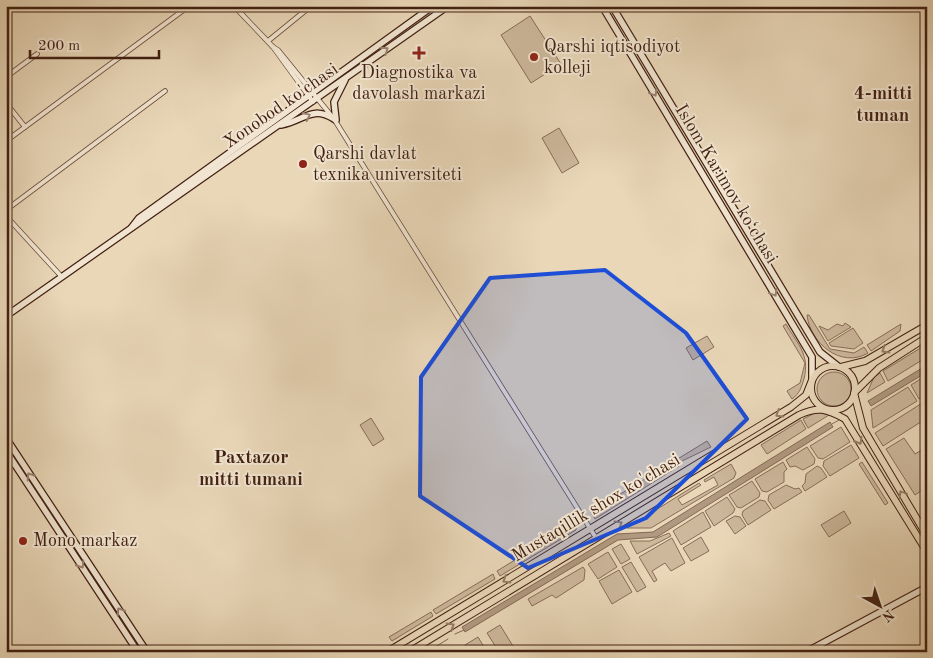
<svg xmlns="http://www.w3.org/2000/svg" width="933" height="658" font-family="'Old Standard TT',serif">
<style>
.green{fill:#cdb89c;stroke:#886c57}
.water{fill:#b09980;stroke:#846954}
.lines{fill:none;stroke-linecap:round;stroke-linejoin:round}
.stream{stroke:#846954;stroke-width:1}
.street-casing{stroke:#6c4e3c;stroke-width:5.5}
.secondary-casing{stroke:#422012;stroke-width:8}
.primary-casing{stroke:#422012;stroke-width:8}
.street{stroke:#f1e5d1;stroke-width:4}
.secondary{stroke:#f1e5d1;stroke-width:5.5}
.primary{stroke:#e9d7b8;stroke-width:6}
.oneway{stroke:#9a8272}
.oneway2{stroke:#967c65}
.marked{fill:#1d4ed8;fill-opacity:0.2;stroke:#1d4ed8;stroke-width:4;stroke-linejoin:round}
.poi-dot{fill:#8f2418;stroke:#f1e5d1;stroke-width:2}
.labels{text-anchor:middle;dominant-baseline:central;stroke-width:4;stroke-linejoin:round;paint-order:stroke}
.poi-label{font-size:18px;fill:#422012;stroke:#f1e5d1;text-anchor:start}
.street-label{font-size:18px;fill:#422012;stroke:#f1e5d1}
.neighbourhood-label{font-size:19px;font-weight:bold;fill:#422012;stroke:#f1e5d1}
</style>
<rect width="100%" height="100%" fill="#e9d7b8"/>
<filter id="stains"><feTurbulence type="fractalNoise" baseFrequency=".004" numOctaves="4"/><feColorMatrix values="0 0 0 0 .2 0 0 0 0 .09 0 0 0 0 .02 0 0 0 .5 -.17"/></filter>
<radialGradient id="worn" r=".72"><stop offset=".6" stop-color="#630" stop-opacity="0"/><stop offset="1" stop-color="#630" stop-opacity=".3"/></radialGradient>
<g class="green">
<polygon points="530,16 561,64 531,83 501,35"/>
<polygon points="559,128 579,163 562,173 542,138"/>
<path d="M807 315H809L830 349 854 353 864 347 868 353C841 369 810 343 807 315Z"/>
<polygon points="845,323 851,327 828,341 819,326 828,330 837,324 843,326"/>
<path d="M786 324C798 345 810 354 804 379 801 388 800 393 792 399L787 391 800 383 805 363 783 326Z"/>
<polygon points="901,324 900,331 871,351 867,345"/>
<polygon points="853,328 863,343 854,349 831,346 829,343"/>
<polygon points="707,336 714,347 693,360 686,348"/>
<polygon points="927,344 927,357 888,381 883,371"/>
<circle cx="834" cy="389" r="17"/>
<polygon points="880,373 885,382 867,393 874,377"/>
<polygon points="927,375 927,395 919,399 911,385"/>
<polygon points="908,387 917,401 873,428 871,410"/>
<polygon points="927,400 927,418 883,446 875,433"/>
<polygon points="817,412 829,415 808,428 803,419"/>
<polygon points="371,418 384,439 373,446 360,425"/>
<polygon points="801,420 806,429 767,454 761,445"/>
<polygon points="841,427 850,442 823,459 818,458 810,446"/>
<polygon points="904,438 915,454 927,447 927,469 921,473 927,487 915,495 886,449"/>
<polygon points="707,441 711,447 678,463 679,466 595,519 591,512"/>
<polygon points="851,445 859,458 830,476 823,466 824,461"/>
<polygon points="807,447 815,459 814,464 803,470 795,466 790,467 786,460"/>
<polygon points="783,462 787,469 784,472 784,482 767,492 762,491 755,479"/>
<polygon points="862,462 888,503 885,505 859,464"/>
<polygon points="731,464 736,473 734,478 651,528 627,528 699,483 701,485 678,499 682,505 718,485 714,477 705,482 704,480"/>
<polygon points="817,466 821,468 827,477 805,491 802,486 805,483 806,474"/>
<polygon points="752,481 760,493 759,497 741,508 737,507 729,495"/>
<polygon points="786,485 795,489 799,488 802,492 774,509 768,500 769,495"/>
<polygon points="727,497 735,509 733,513 714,526 705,511"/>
<polygon points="760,500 765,501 771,510 748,525 742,515 743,511"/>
<polygon points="844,511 851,523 829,537 821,525"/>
<polygon points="703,512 711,527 681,545 673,531"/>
<polygon points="735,516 740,517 746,526 735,534 726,521"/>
<polygon points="577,522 576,530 500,576 497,571"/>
<polygon points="669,533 671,536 637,554 630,541 650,541"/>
<polygon points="701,537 709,551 691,561 683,548"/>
<polygon points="672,538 685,563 671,571 665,563 652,571 657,580 654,582 639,557"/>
<polygon points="621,544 630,559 621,564 612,549"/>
<polygon points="608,552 617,567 598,579 588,564"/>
<polygon points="631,562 646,587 637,592 622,567"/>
<polygon points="583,567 585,570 584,580 556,598 552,595 532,606 528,599"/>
<polygon points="619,570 632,592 612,604 599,581"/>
<polygon points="493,574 495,579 436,614 433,610"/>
<polygon points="431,612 433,616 392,641 389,637"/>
<polygon points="500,625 516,651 514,652 499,652 487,633"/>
<polygon points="478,637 487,652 469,652 465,645"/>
</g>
<g class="water">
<polygon points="927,365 927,372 871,406 868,401"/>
<polygon points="830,422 833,427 657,537 618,540 465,632 462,627 617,534 653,532"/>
</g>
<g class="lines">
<g class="stream">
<polyline points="832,424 839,420"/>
<polyline points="455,634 464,630"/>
<polyline points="427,652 448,639"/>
</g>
<defs>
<g id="street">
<polyline points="234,6 273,47 313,102"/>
<polyline points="268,41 311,6"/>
<polyline points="273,47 278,50 334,119 596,538"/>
<polyline points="6,77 37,54"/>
<polyline points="6,103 25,127"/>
<polyline points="6,141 189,6"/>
<polyline points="6,210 165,91"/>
<polyline points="6,216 61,276"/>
</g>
<g id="secondary">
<polyline points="602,6 812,357 812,380"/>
<polyline points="612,6 820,352 839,367"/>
<polyline points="336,120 334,102 345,80"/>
<path d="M281 125C304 121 311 105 334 119"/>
<polyline points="132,227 139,218 433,6"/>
<polyline points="6,316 448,6"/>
<polyline points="6,438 147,652"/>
<polyline points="6,451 138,652"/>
<polyline points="806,652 927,587"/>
</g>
<g id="primary">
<polyline points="927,337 879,368 854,393 863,428 927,536"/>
<circle cx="833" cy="388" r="22"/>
<polyline points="841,367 865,361 927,325"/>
<polyline points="387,652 791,407 806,395 812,380"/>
<path d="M409 652 799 415C818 406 827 409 845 419L927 552"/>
</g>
</defs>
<use href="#street" class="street-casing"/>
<use href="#secondary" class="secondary-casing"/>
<use href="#primary" class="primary-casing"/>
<use href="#street" class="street"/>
<use href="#secondary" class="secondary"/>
<use href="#primary" class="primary"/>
</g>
<defs><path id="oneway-chevron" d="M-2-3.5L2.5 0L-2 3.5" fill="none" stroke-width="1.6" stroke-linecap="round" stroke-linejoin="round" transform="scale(1.25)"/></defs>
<g class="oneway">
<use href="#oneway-chevron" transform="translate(385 50) rotate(-35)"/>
<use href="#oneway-chevron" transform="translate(654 93) rotate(59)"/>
<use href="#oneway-chevron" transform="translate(307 116) rotate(-26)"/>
<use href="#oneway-chevron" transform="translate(774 293) rotate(59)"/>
<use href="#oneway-chevron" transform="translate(30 476) rotate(-123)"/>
<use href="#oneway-chevron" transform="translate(81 565) rotate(57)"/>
<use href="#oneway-chevron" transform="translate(120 611) rotate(-123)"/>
</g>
<g class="oneway2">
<use href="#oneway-chevron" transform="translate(885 350) rotate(149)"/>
<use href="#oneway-chevron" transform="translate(779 414) rotate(148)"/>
<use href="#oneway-chevron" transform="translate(859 441) rotate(60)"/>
<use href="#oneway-chevron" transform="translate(902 494) rotate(-121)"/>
<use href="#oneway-chevron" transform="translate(619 524) rotate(-31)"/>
<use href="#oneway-chevron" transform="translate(506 580) rotate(149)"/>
<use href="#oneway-chevron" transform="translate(451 626) rotate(-31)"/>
</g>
<path class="marked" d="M605 270 686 333 747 419 646 518 528 568 420 496 421 377 490 278Z"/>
<g class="poi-dot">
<path d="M416.5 45.5h5v5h5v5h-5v5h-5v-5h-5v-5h5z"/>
<circle cx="534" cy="57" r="5"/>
<circle cx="303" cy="164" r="5"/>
<circle cx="23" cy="541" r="5"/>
</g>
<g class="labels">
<g class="poi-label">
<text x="544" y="47">Qarshi iqtisodiyot<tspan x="544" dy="21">kolleji</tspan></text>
<text x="419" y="73" text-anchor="middle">Diagnostika va<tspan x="419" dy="21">davolash markazi</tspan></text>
<text x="313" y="154">Qarshi davlat<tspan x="313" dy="21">texnika universiteti</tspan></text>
<text x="33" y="541">Mono markaz</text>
</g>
<g class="street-label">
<text transform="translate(281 106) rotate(-35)">Xonobod ko'chasi</text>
<text transform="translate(726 184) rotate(59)">Islom Karimov ko‘chasi</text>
<text transform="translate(596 508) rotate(-31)">Mustaqillik shox ko'chasi</text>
</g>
<g class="neighbourhood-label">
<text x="883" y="94">4-mitti<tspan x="883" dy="22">tuman</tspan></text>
<text x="251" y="458">Paxtazor<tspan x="251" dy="22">mitti tumani</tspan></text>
</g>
</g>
<rect width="933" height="658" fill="none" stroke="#e9d7b8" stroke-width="25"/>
<rect x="8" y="8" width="918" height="643" fill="none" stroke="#422012" stroke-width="2.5"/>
<rect x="12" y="12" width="908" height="633" fill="none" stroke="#422012"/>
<g transform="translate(880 606) rotate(140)" stroke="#f1e5d1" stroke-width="4" paint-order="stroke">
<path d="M0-4L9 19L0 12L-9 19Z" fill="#422012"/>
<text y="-8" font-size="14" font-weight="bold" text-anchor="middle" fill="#422012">N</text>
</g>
<path d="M30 50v8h129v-8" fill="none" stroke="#422012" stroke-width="2.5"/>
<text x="38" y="50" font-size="15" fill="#422012" stroke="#f1e5d1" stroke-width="4" paint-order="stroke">200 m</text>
<rect width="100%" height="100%" filter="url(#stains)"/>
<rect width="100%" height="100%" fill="url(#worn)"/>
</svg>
